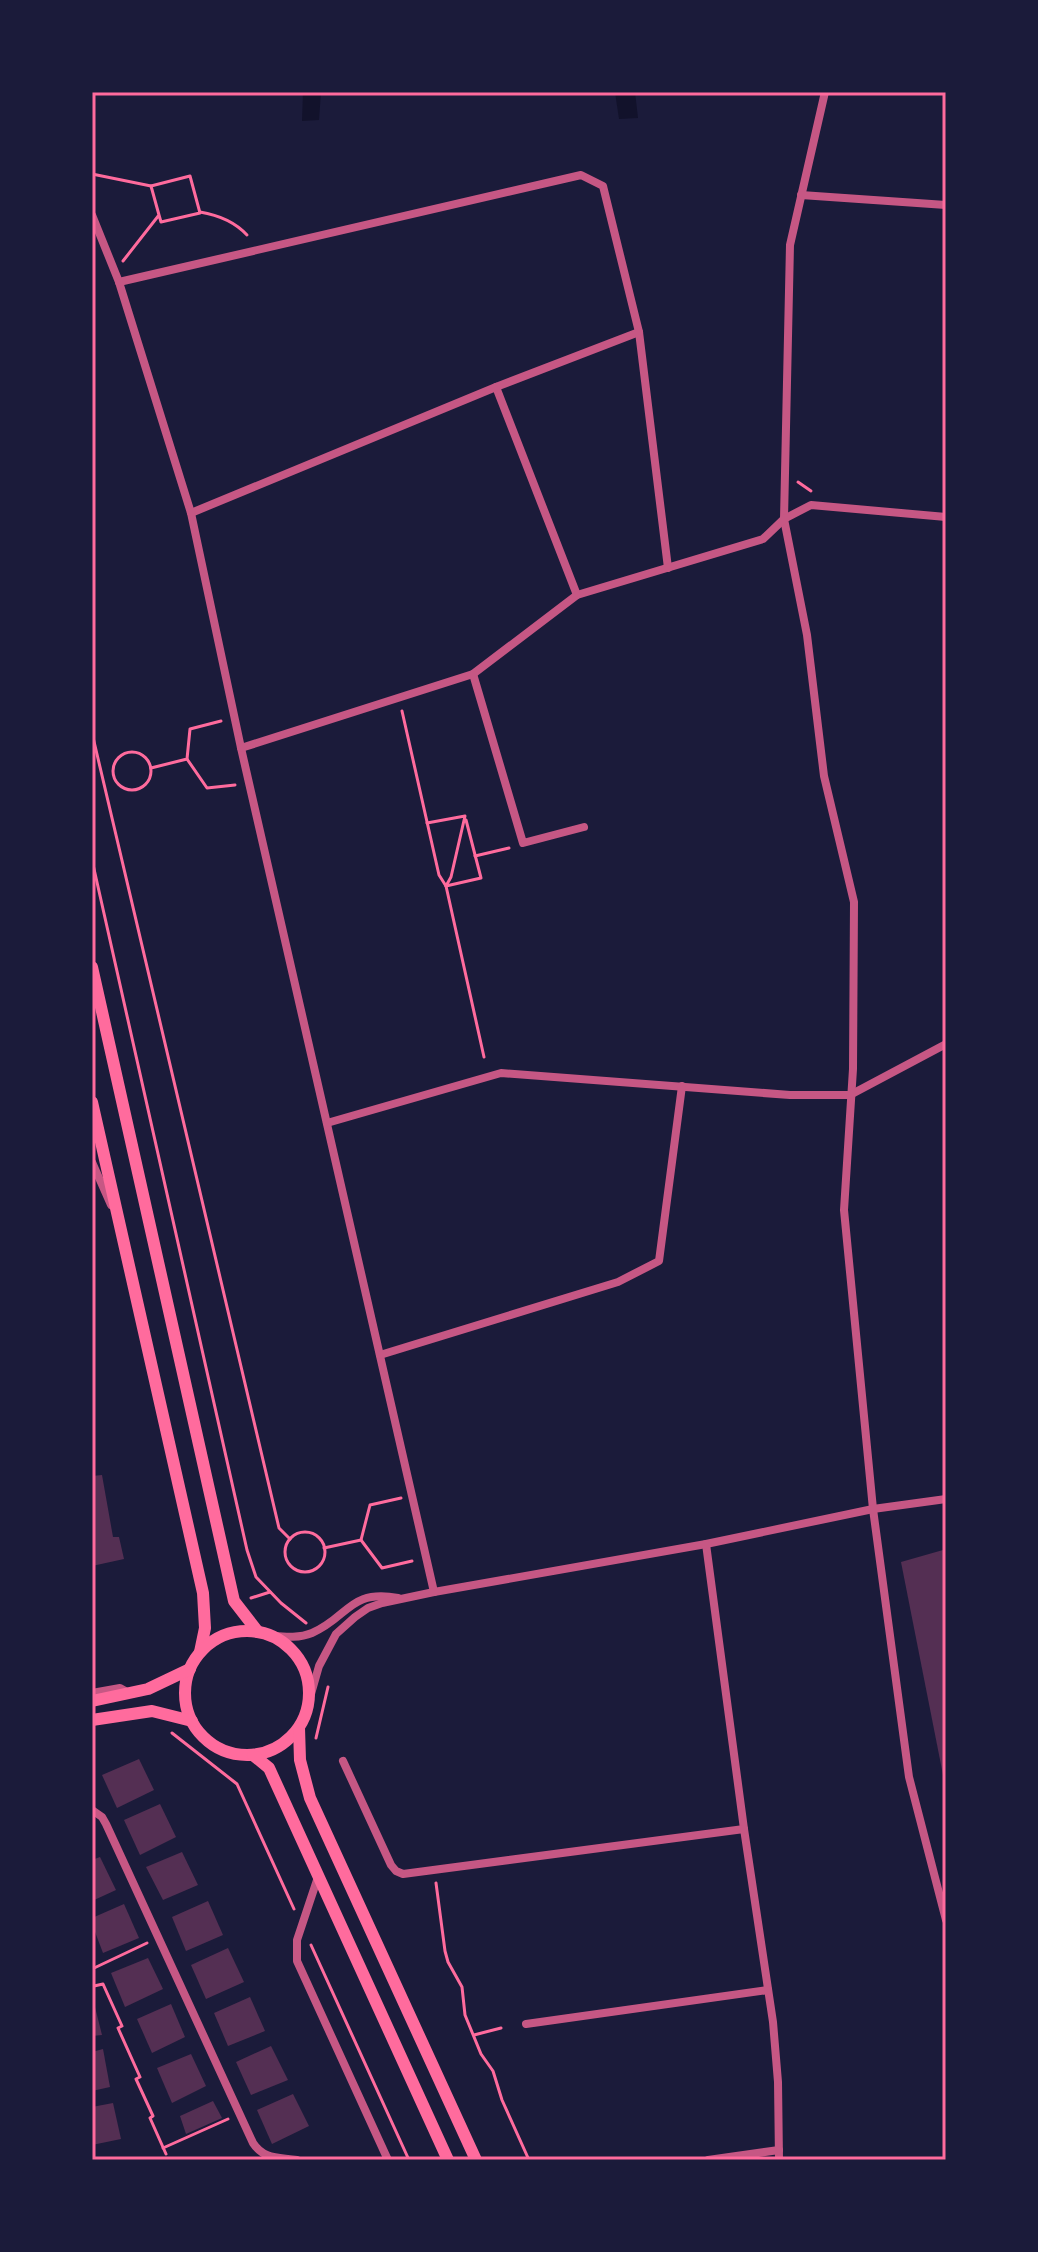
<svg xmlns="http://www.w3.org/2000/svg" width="1038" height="2252" font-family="'Source Serif 4',serif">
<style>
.water{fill:#12122b}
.building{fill:#542f53}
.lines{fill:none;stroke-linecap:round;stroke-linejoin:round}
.path{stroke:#ff6b9d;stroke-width:3}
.minor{stroke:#c65784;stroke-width:8}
.secondary{stroke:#ff6b9d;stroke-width:12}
.neatline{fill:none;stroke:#ff6b9d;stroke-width:3}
</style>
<rect width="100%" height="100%" fill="#1b1b3a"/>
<g class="water">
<polygon points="303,92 321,92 319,120 302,121"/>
<polygon points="615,92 635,92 638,118 619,119"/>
</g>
<g class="building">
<polygon points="102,1475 113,1537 119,1537 124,1559 92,1566 92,1476"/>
<polygon points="943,1550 946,1566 945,1785 901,1562"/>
<polygon points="139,1759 154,1790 117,1808 102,1775"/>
<polygon points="160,1804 176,1837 140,1855 124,1820"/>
<polygon points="182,1852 198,1885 163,1900 146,1867"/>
<polygon points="100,1857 116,1890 92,1901 92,1860"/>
<polygon points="208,1901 223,1935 186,1951 172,1917"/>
<polygon points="124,1904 139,1938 103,1953 92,1924 92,1918"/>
<polygon points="228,1948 244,1982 206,1999 191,1965"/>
<polygon points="148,1958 163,1989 125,2007 111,1973"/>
<polygon points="92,1995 102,2035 92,2036"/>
<polygon points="250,1997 265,2031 228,2046 214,2013"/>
<polygon points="171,2004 185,2037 152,2053 137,2019"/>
<polygon points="271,2046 288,2080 251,2095 236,2062"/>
<polygon points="103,2049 110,2087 92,2091 92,2052"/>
<polygon points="191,2054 206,2086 172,2103 157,2068"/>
<polygon points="293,2094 309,2126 272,2144 257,2110"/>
<polygon points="213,2101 222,2118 186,2134 180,2116"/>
<polygon points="113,2103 121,2139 92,2145 92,2107"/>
</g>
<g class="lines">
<g class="path">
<polyline points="92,174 151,186"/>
<path d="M200 212C218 215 234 221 247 235"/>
<polyline points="123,261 159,215 151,186 190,176 200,213 161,222 159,215"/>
<polyline points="798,482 811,491"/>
<polyline points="402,711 439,875 446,886 484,1057"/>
<polyline points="92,733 279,1528 290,1539"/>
<circle cx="132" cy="771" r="19"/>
<polyline points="187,759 207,788 235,785"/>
<polyline points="151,768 187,759 190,729 221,721"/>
<polyline points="427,823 465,816 451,877 446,886"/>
<polyline points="475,856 509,848"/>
<polyline points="92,860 247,1550 256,1577 281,1603 306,1623"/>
<polyline points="446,886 481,878 466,820"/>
<circle cx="305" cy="1552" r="20"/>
<polyline points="361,1540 370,1505 401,1498"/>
<polyline points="324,1548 361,1540 382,1568 412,1561"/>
<polyline points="251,1598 270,1592"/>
<polyline points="172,1733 237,1784 294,1909"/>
<polyline points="316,1738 328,1687"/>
<polyline points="436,1883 445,1951 448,1962 462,1987 465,2015 481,2054 493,2071 502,2100 529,2160"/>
<polyline points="311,1945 409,2160"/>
<polyline points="92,1969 147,1943"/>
<polyline points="92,1981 94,1986 103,1984 122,2026 118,2028 140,2077 136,2079 153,2116 150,2118 166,2154"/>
<polyline points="474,2035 501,2028"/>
<polyline points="163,2148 228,2119"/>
</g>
<g class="minor">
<polyline points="825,92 790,245 784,519 807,635 824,776 854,902 853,1069 844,1210 873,1509 909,1777 946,1920"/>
<polyline points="801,195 946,205"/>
<polyline points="92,215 119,282 191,513 241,748 434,1592"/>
<polyline points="119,282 581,175 603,186 639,332 668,568"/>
<polyline points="496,387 577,595"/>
<polyline points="191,513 496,387 639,332"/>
<polyline points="473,674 523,843 584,827"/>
<polyline points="241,748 473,674 577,595 763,539 784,519 811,505 946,517"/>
<polyline points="327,1123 501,1073 790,1095 850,1095 946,1044"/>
<polyline points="92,1162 111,1205"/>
<polyline points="380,1355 618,1282 659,1261 682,1086"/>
<polyline points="706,1544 744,1829 773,2022 778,2082 779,2160"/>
<path d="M274 1636C286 1637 300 1638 312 1633 349 1617 349 1589 398 1598"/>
<polyline points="92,1693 120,1688 127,1692"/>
<polyline points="309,1701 319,1666 336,1634 355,1617 368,1608 382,1603 434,1592 706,1544 873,1509 946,1499"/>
<polyline points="343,1761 391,1865 396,1871 403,1874 744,1829"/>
<path d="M92 1810 102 1817 106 1824 253 2143C264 2160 279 2157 297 2160"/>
<polyline points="318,1877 297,1940 297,1961 388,2160"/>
<polyline points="526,2024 768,1990"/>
<polyline points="708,2160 779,2150"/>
</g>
<g class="secondary">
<polyline points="92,967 234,1601 258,1632"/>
<polyline points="92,1102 203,1593 205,1628 200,1652"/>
<circle cx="247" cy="1693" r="62"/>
<polyline points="92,1701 148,1689 190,1669"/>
<polyline points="92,1720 152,1711 192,1721"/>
<polyline points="299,1728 300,1760 310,1798 476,2160"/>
<polyline points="253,1755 269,1768 448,2160"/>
</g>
</g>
<rect width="1038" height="2252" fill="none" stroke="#1b1b3a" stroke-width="188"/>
<rect x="94" y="94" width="850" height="2064" class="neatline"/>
</svg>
